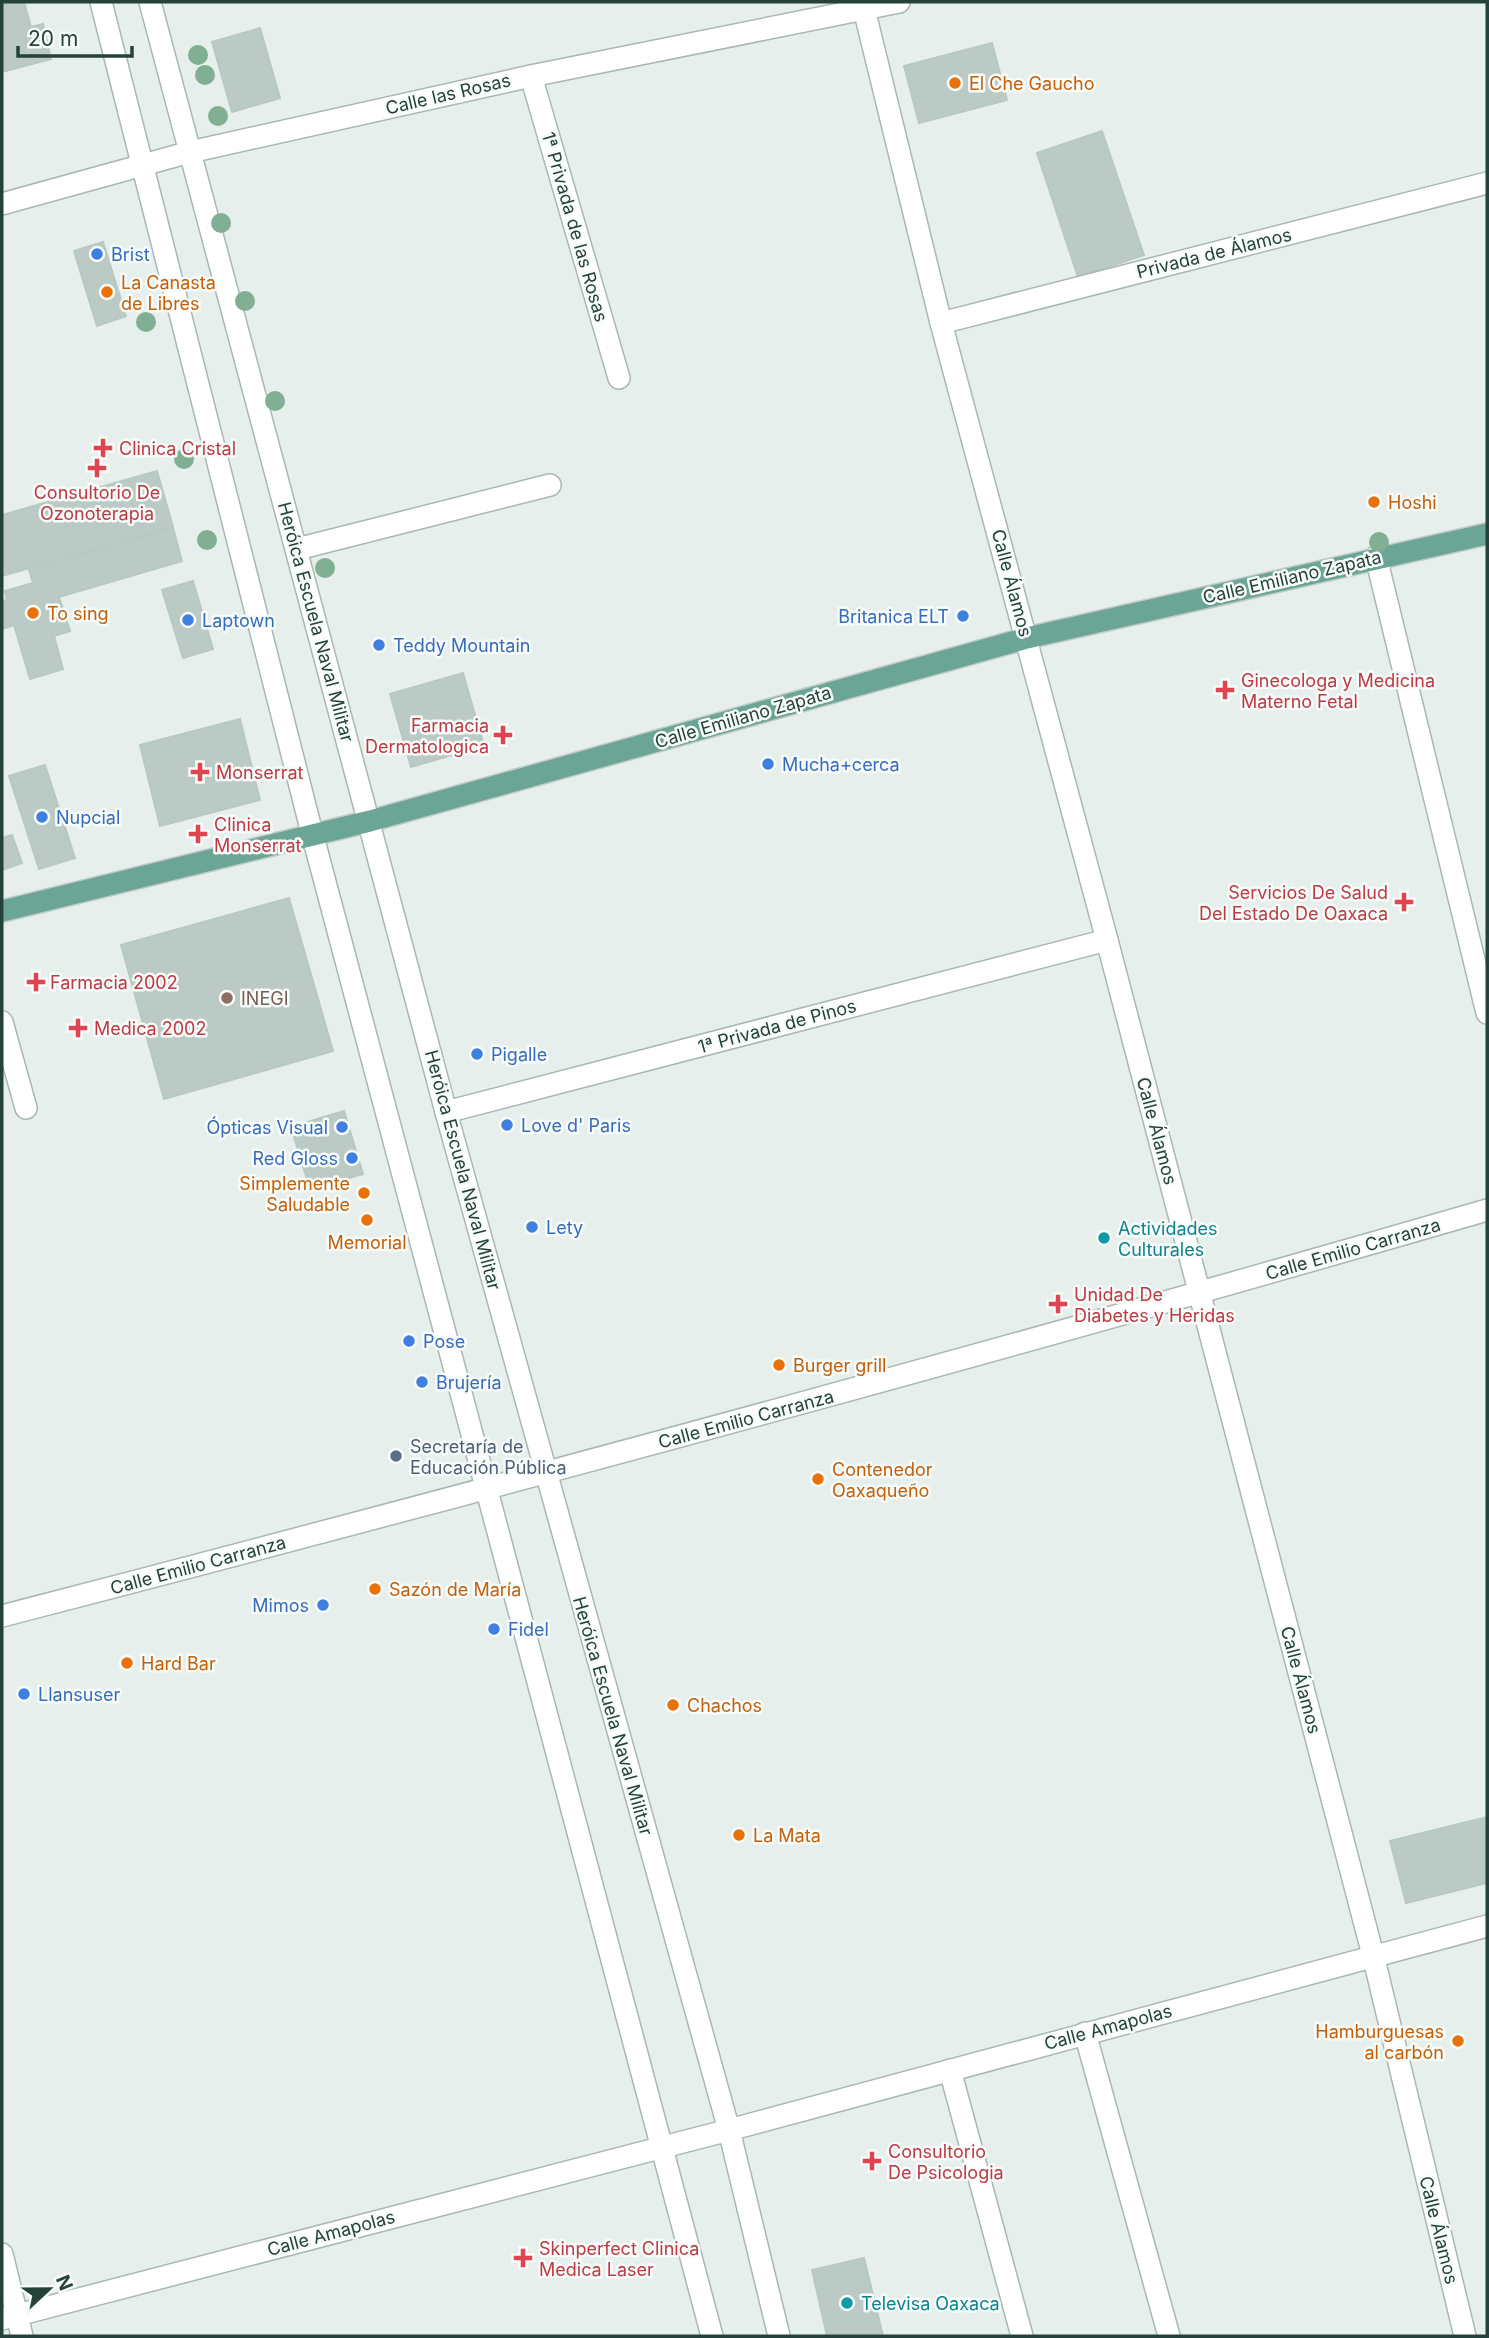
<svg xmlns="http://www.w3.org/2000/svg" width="1489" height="2338" font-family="Inter,sans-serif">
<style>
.building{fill:#bbcac4;stroke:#b8c9c2;stroke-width:2}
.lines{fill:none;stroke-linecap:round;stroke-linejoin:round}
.minor-casing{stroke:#a8b8b2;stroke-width:24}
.major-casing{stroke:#c2cac8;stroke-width:24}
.minor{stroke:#fff;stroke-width:21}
.major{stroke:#6aa596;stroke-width:21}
.tree{fill:#80af93}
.food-dot{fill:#e8710a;stroke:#f7fbf9;stroke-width:2.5}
.shop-dot{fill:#3f7fe0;stroke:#f7fbf9;stroke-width:2.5}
.health-dot{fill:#e0444e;stroke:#f7fbf9;stroke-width:2.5}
.education-dot{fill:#8d6e63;stroke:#f7fbf9;stroke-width:2.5}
.culture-dot{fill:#0f9aa8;stroke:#f7fbf9;stroke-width:2.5}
.service-dot{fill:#5c6f8a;stroke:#f7fbf9;stroke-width:2.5}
.labels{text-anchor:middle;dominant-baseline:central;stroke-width:5;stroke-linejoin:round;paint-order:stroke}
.food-label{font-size:18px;fill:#c56008;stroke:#f7fbf9;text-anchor:start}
.street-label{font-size:18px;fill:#24423a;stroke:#f7fbf9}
.shop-label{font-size:18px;fill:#366cbe;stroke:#f7fbf9;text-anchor:start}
.health-label{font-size:18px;fill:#be3a42;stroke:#f7fbf9;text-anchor:start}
.education-label{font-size:18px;fill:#785e54;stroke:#f7fbf9;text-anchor:start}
.culture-label{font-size:18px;fill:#0d838f;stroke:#f7fbf9;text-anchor:start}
.service-label{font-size:18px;fill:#4e5e75;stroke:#f7fbf9;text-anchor:start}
</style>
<rect width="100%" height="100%" fill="#e6efeb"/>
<g class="building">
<polygon points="2,2 24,2 31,27 43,24 51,59 2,72"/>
<polygon points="260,28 280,98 232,112 212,42"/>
<polygon points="992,43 1007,100 919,123 904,66"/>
<polygon points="1102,131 1144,255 1078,277 1037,153"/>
<polygon points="103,242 126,316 97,326 74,251"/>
<polygon points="157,471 173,527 2,576 2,515"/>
<polygon points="173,528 182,561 59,597 70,631 54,636 63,669 30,679 14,625 2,629 2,601 7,600 5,591 33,583 29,570"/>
<polygon points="193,581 213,649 183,658 162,590"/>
<polygon points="463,673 484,746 411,767 390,694"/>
<polygon points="240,719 260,800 160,826 140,745"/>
<polygon points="45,765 75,858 39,869 9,776"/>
<polygon points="12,835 22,863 2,870 2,838"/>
<polygon points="289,898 333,1051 164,1099 121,945"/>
<polygon points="344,1111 363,1174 310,1189 291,1127"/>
<polygon points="1487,1817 1487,1883 1406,1903 1390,1841"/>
<polygon points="864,2258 883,2336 827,2336 812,2270"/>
</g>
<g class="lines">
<defs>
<g id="minor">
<polyline points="101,2 312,833 712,2336"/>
<polyline points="150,2 446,1112 729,2130 779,2336"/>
<polyline points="864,9 941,323 1107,940 1373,1955 1465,2336"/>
<polyline points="531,76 619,378"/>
<polyline points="2,204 190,152 531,76 899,2"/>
<polyline points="941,323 1487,183"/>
<polyline points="297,549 550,485"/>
<polyline points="1376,557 1487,1013"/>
<polyline points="2,1022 26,1108"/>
<polyline points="446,1112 1107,940"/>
<path d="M2 1616C499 1487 994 1353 1487 1210"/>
<polyline points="1085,2033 1169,2336"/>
<polyline points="950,2070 1022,2336"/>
<polyline points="2,2254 22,2336"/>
<polyline points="2,2319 729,2130 1487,1926"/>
</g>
<polyline id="major" points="2,911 370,821 1027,638 1487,534"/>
</defs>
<use href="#minor" class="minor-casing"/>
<use href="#major" class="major-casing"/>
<use href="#minor" class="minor"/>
<use href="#major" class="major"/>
</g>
<g class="tree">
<circle cx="198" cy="55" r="10"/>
<circle cx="205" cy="75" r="10"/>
<circle cx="218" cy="116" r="10"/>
<circle cx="221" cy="223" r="10"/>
<circle cx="245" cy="301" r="10"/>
<circle cx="146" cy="322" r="10"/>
<circle cx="275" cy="401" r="10"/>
<circle cx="184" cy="459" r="10"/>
<circle cx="207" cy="540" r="10"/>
<circle cx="1379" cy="542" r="10"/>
<circle cx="325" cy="568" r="10"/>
</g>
<g class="food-dot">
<circle cx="955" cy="83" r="7"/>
<circle cx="107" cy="292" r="7"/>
<circle cx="1374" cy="502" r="7"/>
<circle cx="33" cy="613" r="7"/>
<circle cx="364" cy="1193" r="7"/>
<circle cx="367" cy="1220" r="7"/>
<circle cx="779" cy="1365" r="7"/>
<circle cx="818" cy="1479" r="7"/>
<circle cx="375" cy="1589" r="7"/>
<circle cx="127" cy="1663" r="7"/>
<circle cx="673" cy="1705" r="7"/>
<circle cx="739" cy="1835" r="7"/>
<circle cx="1458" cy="2041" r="7"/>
</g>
<g class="shop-dot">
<circle cx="97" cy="254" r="7"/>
<circle cx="963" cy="616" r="7"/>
<circle cx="188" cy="620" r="7"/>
<circle cx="379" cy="645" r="7"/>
<circle cx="768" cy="764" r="7"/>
<circle cx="42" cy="817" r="7"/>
<circle cx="477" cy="1054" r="7"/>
<circle cx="507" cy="1125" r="7"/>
<circle cx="342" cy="1127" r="7"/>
<circle cx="352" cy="1158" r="7"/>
<circle cx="532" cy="1227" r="7"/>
<circle cx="409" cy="1341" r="7"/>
<circle cx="422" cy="1382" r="7"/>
<circle cx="323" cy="1605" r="7"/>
<circle cx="494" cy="1629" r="7"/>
<circle cx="24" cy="1694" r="7"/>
</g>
<g class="health-dot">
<path d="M99.5 437.5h7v7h7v7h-7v7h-7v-7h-7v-7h7z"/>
<path d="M93.5 457.5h7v7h7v7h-7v7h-7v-7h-7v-7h7z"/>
<path d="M1221.5 679.5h7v7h7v7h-7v7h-7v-7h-7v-7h7z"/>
<path d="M499.5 724.5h7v7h7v7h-7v7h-7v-7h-7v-7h7z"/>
<path d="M196.5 761.5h7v7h7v7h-7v7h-7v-7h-7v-7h7z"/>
<path d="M194.5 823.5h7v7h7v7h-7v7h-7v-7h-7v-7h7z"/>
<path d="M1400.5 891.5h7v7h7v7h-7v7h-7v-7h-7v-7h7z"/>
<path d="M32.5 971.5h7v7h7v7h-7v7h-7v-7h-7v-7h7z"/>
<path d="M74.5 1017.5h7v7h7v7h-7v7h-7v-7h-7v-7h7z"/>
<path d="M1054.5 1293.5h7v7h7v7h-7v7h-7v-7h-7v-7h7z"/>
<path d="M868.5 2150.5h7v7h7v7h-7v7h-7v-7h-7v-7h7z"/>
<path d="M519.5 2247.5h7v7h7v7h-7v7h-7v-7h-7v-7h7z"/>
</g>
<circle class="education-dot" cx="227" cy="998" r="7"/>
<g class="culture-dot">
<circle cx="1104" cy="1238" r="7"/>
<circle cx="847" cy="2303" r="7"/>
</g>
<circle class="service-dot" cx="396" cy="1456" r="7"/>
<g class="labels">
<g class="food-label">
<text x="969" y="83">El Che Gaucho</text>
<text x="121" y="282">La Canasta<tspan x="121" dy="21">de Libres</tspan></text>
<text x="1388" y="502">Hoshi</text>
<text x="47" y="613">To sing</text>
<text x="350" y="1183" text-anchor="end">Simplemente<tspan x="350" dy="21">Saludable</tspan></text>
<text x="367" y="1242" text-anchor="middle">Memorial</text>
<text x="793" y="1365">Burger grill</text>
<text x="832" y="1469">Contenedor<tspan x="832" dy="21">Oaxaqueño</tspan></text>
<text x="389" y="1589">Sazón de María</text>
<text x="141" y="1663">Hard Bar</text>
<text x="687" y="1705">Chachos</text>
<text x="753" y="1835">La Mata</text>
<text x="1444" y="2031" text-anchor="end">Hamburguesas<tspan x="1444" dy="21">al carbón</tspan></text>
</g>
<g class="street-label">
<text transform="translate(448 94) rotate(-13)">Calle las Rosas</text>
<text transform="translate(575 227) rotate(74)">1ª Privada de las Rosas</text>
<text transform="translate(1214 253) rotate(-14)">Privada de Álamos</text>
<text transform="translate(1292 577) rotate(-13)">Calle Emiliano Zapata</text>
<text transform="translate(1012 583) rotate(75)">Calle Álamos</text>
<text transform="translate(316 622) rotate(75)">Heróica Escuela Naval Militar</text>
<text transform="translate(743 717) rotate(-16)">Calle Emiliano Zapata</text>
<text transform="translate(777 1026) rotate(-15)">1ª Privada de Pinos</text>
<text transform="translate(1157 1131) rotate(75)">Calle Álamos</text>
<text transform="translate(463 1170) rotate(75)">Heróica Escuela Naval Militar</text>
<text transform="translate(1353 1249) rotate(-16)">Calle Emilio Carranza</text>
<text transform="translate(746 1419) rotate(-15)">Calle Emilio Carranza</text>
<text transform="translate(198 1565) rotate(-15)">Calle Emilio Carranza</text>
<text transform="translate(1301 1680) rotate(75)">Calle Álamos</text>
<text transform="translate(613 1716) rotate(74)">Heróica Escuela Naval Militar</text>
<text transform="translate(1108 2027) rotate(-15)">Calle Amapolas</text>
<text transform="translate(1439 2230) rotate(76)">Calle Álamos</text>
<text transform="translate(331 2233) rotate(-15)">Calle Amapolas</text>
</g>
<g class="shop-label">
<text x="111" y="254">Brist</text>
<text x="949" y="616" text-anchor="end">Britanica ELT</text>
<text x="202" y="620">Laptown</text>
<text x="393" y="645">Teddy Mountain</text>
<text x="782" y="764">Mucha+cerca</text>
<text x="56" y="817">Nupcial</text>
<text x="491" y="1054">Pigalle</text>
<text x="521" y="1125">Love d' Paris</text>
<text x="328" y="1127" text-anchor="end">Ópticas Visual</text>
<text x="338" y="1158" text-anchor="end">Red Gloss</text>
<text x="546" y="1227">Lety</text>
<text x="423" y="1341">Pose</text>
<text x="436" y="1382">Brujería</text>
<text x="309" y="1605" text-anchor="end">Mimos</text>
<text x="508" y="1629">Fidel</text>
<text x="38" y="1694">Llansuser</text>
</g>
<g class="health-label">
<text x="119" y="448">Clinica Cristal</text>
<text x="97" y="492" text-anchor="middle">Consultorio De<tspan x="97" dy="21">Ozonoterapia</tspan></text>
<text x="1241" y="680">Ginecologa y Medicina<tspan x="1241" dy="21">Materno Fetal</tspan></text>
<text x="489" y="725" text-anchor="end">Farmacia<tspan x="489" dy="21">Dermatologica</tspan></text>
<text x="216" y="772">Monserrat</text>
<text x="214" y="824">Clinica<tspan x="214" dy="21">Monserrat</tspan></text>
<text x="1388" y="892" text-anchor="end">Servicios De Salud<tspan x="1388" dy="21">Del Estado De Oaxaca</tspan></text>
<text x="50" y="982">Farmacia 2002</text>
<text x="94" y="1028">Medica 2002</text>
<text x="1074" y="1294">Unidad De<tspan x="1074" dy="21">Diabetes y Heridas</tspan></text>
<text x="888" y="2151">Consultorio<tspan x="888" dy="21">De Psicologia</tspan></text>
<text x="539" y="2248">Skinperfect Clinica<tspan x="539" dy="21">Medica Laser</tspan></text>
</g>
<g class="education-label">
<text x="241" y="998">INEGI</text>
</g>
<g class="culture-label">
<text x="1118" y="1228">Actividades<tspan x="1118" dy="21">Culturales</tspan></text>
<text x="861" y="2303">Televisa Oaxaca</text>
</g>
<g class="service-label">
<text x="410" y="1446">Secretaría de<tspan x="410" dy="21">Educación Pública</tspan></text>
</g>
</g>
<rect width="1489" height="2338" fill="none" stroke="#24423a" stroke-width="7"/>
<g transform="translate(49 2289) rotate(68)" stroke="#f7fbf9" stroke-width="5" paint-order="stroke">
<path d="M0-5L12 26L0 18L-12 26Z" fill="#24423a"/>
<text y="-10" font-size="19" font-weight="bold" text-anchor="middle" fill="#24423a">N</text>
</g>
<path d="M18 46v10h114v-10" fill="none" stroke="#24423a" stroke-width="3.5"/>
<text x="28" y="46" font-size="21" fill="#24423a" stroke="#f7fbf9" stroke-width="5" paint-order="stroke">20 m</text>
</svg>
